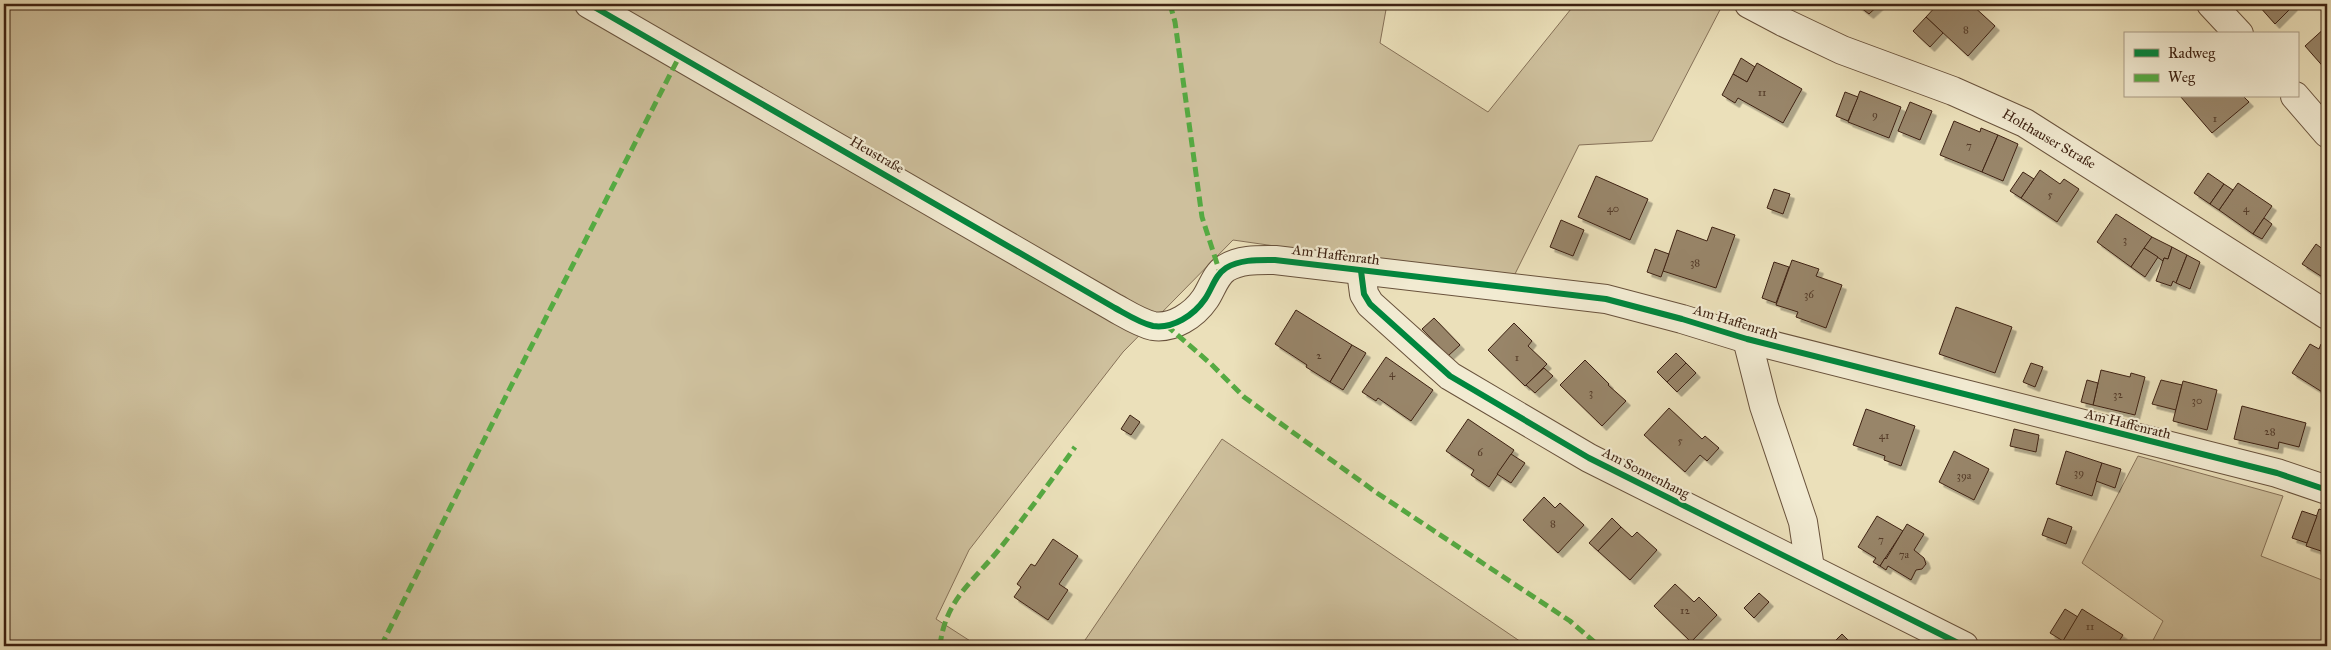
<svg xmlns="http://www.w3.org/2000/svg" width="2331" height="650" font-family="'IM FELL Great Primer',serif">
<style>
.green{fill:#cec09d;stroke:#867158}
.building{fill:#988569;stroke:#3e2212;filter:url(#shadow)}
.lines{fill:none;stroke-linecap:round;stroke-linejoin:round}
.minor-casing{stroke:#69523c;stroke-width:30}
.minor{stroke:#f2ebd2;stroke-width:28}
.quiet{stroke:#55aa42;stroke-width:5;stroke-dasharray:10 5;stroke-linecap:butt}
.cycleway-casing{stroke:#f2ebd2;stroke-width:9}
.cycleway{stroke:#00873e;stroke-width:6}
.labels{text-anchor:middle;dominant-baseline:central;stroke-width:4.5;stroke-linejoin:round;paint-order:stroke}
.number-label{font-size:11px;fill:#543b28}
.street-label{font-size:14px;fill:#3e2212;stroke:#f2ebd2}
</style>
<defs>
<filter id="shadow"><feDropShadow dx="4.5" dy="4.5" stdDeviation="0" flood-color="#0004"/></filter>
</defs>
<rect width="100%" height="100%" fill="#ebe0ba"/>
<filter id="stains"><feTurbulence type="fractalNoise" baseFrequency=".004" numOctaves="4"/><feColorMatrix values="0 0 0 0 .2 0 0 0 0 .09 0 0 0 0 .02 0 0 0 .5 -.17"/></filter>
<radialGradient id="worn" r=".72"><stop offset=".6" stop-color="#630" stop-opacity="0"/><stop offset="1" stop-color="#630" stop-opacity=".3"/></radialGradient>
<g class="green">
<polygon points="4,4 1387,4 1380,43 1488,112 1575,4 1723,4 1652,141 1579,145 1512,280 1233,240 1123,352 969,550 936,619 978,646 4,646"/>
<polygon points="1222,439 1527,646 1081,646"/>
<polygon points="2138,456 2283,496 2261,556 2327,582 2327,646 2150,646 2163,621 2082,563"/>
</g>
<g class="building">
<polygon points="1856,4 1880,4 1869,14"/>
<polygon points="1938,4 1971,4 1995,26 1968,56 1926,17"/>
<polygon points="2262,4 2291,4 2293,6 2275,24 2259,6"/>
<polygon points="1926,17 1943,33 1930,47 1913,31"/>
<polygon points="2327,26 2327,71 2305,46"/>
<polygon points="1741,58 1755,67 1747,82 1733,74"/>
<polygon points="1757,63 1802,89 1783,123 1738,98 1735,103 1722,95 1733,74 1747,82"/>
<polygon points="1860,91 1901,107 1889,138 1848,122"/>
<polygon points="1845,92 1858,97 1848,121 1836,116"/>
<polygon points="2180,96 2243,96 2249,102 2212,133"/>
<polygon points="1910,102 1932,111 1920,140 1898,131"/>
<polygon points="1954,121 1980,132 1981,128 1998,135 1982,172 1940,155"/>
<polygon points="1998,135 2018,144 2003,181 1982,172"/>
<polygon points="2040,170 2060,184 2064,179 2079,189 2057,222 2021,198"/>
<polygon points="2023,172 2034,179 2021,198 2010,191"/>
<polygon points="2208,173 2224,184 2210,204 2194,193"/>
<polygon points="1596,176 1648,199 1630,240 1578,217"/>
<polygon points="2238,183 2272,206 2253,234 2219,210"/>
<polygon points="2224,184 2233,190 2219,210 2210,204"/>
<polygon points="1774,189 1790,194 1783,214 1767,208"/>
<polygon points="2116,214 2152,237 2131,267 2097,242"/>
<polygon points="2264,218 2272,224 2262,239 2253,234"/>
<polygon points="1561,220 1584,230 1573,256 1550,247"/>
<polygon points="1712,227 1735,235 1716,288 1663,271 1677,230 1707,241"/>
<polygon points="2152,237 2172,247 2168,259 2164,258 2163,261 2144,248"/>
<polygon points="2316,244 2324,250 2327,245 2327,280 2302,264"/>
<polygon points="2172,247 2187,255 2176,283 2173,281 2171,286 2156,281 2164,258 2168,259"/>
<polygon points="2144,248 2158,257 2145,277 2131,267"/>
<polygon points="1655,249 1669,254 1661,277 1647,272"/>
<polygon points="2187,255 2200,262 2190,289 2176,283"/>
<polygon points="1792,260 1819,269 1816,276 1842,285 1826,328 1796,317 1798,312 1776,305"/>
<polygon points="1774,262 1789,267 1776,303 1762,298"/>
<polygon points="1956,307 2012,327 1995,373 1939,354"/>
<polygon points="1296,310 1352,345 1330,382 1306,367 1307,365 1275,344"/>
<polygon points="1434,318 1460,345 1448,356 1422,329"/>
<polygon points="1514,323 1532,341 1528,346 1547,364 1525,386 1488,350"/>
<polygon points="2310,344 2319,349 2321,344 2327,347 2327,395 2292,373"/>
<polygon points="1352,345 1366,353 1343,390 1330,382"/>
<polygon points="1676,353 1686,363 1667,382 1657,372"/>
<polygon points="1386,357 1433,390 1411,421 1378,398 1376,401 1362,392"/>
<polygon points="1585,360 1609,384 1608,385 1626,401 1602,426 1560,385"/>
<polygon points="1686,363 1696,373 1677,392 1667,382"/>
<polygon points="2031,363 2043,367 2035,387 2023,382"/>
<polygon points="1544,368 1553,376 1535,393 1526,385"/>
<polygon points="2101,370 2130,377 2131,373 2145,377 2135,415 2093,405"/>
<polygon points="2087,380 2098,383 2093,405 2081,402"/>
<polygon points="2161,380 2182,385 2176,410 2152,404"/>
<polygon points="2183,381 2217,390 2207,430 2173,421"/>
<polygon points="2242,406 2306,423 2299,447 2279,442 2278,449 2234,439"/>
<polygon points="1669,408 1702,439 1705,436 1719,448 1707,461 1700,455 1685,472 1644,435"/>
<polygon points="1866,409 1915,426 1901,466 1884,460 1885,456 1853,445"/>
<polygon points="1130,415 1140,422 1131,435 1121,429"/>
<polygon points="1468,419 1514,450 1489,487 1471,475 1474,470 1446,451"/>
<polygon points="2014,429 2039,435 2036,452 2010,446"/>
<polygon points="1954,451 1989,469 1974,500 1939,482"/>
<polygon points="2066,451 2102,463 2092,496 2056,484"/>
<polygon points="1511,454 1525,463 1511,483 1497,474"/>
<polygon points="2102,463 2121,469 2115,488 2096,481"/>
<polygon points="1544,497 1555,508 1560,503 1584,525 1558,553 1523,520"/>
<polygon points="2319,509 2327,512 2327,553 2306,546"/>
<polygon points="2302,511 2317,516 2307,543 2292,538"/>
<polygon points="1877,516 1903,531 1880,566 1873,562 1876,558 1858,547"/>
<polygon points="1612,518 1621,527 1598,551 1589,543"/>
<polygon points="2048,518 2072,527 2066,544 2042,535"/>
<polygon points="1907,524 1924,534 1914,550 1924,558 1926,564 1922,569 1916,570 1911,580 1888,566 1886,570 1880,566 1885,558 1886,559"/>
<polygon points="1621,527 1632,537 1637,532 1657,550 1630,580 1598,551"/>
<polygon points="1053,539 1078,556 1059,584 1068,590 1048,620 1014,597 1021,587 1017,584 1031,564 1035,566"/>
<polygon points="1675,584 1694,602 1699,597 1717,615 1691,642 1654,606"/>
<polygon points="1759,593 1769,602 1754,618 1744,608"/>
<polygon points="2065,609 2078,617 2063,641 2050,633"/>
<polygon points="2082,609 2123,635 2116,646 2071,646 2063,641"/>
<polygon points="1842,634 1854,646 1830,646"/>
</g>
<g class="lines">
<defs>
<g id="minor">
<path d="M589 4 1115 308C1126 314 1140 323 1153 326 1173 329 1194 315 1205 299 1212 289 1215 275 1226 268 1241 259 1259 260 1275 260L1606 299 1682 319 1747 339 2277 473 2327 490"/>
<polyline points="1749,4 1783,22 1842,50 1953,91 2025,123 2327,315"/>
<polyline points="2211,4 2239,34"/>
<polyline points="2295,96 2327,133"/>
<polyline points="1361,271 1364,294 1370,304 1450,376 1589,458 1964,646"/>
<polyline points="1747,339 1764,406 1803,522 1810,568"/>
</g>
</defs>
<use href="#minor" class="minor-casing"/>
<use href="#minor" class="minor"/>
<g class="quiet">
<polyline points="1170,4 1175,22 1202,217 1220,273"/>
<polyline points="1166,325 1211,364 1244,397 1377,493 1570,621 1599,646"/>
<polyline points="381,646 510,388 680,55"/>
<path d="M940 646C945 599 975 580 1001 547 1027 514 1051 481 1075 447"/>
</g>
<defs>
<g id="cycleway">
<path d="M589 4 1115 308C1126 314 1140 323 1153 326 1173 329 1194 315 1205 299 1212 289 1215 275 1226 268 1241 259 1259 260 1275 260L1606 299 1682 319 1747 339 2277 473 2327 490"/>
<polyline points="1361,271 1364,294 1370,304 1450,376 1589,458 1964,646"/>
</g>
</defs>
<use href="#cycleway" class="cycleway-casing"/>
<use href="#cycleway" class="cycleway"/>
</g>
<g class="labels">
<g class="number-label">
<text x="1966" y="29">8</text>
<text x="1762" y="92">11</text>
<text x="1875" y="114">9</text>
<text x="2215" y="118">1</text>
<text x="1969" y="145">7</text>
<text x="2050" y="194">5</text>
<text x="1613" y="208">40</text>
<text x="2246" y="208">4</text>
<text x="2125" y="239">3</text>
<text x="1695" y="262">38</text>
<text x="1809" y="294">36</text>
<text x="1319" y="355">2</text>
<text x="1517" y="357">1</text>
<text x="1392" y="373">4</text>
<text x="1591" y="392">3</text>
<text x="2118" y="394">32</text>
<text x="2197" y="400">30</text>
<text x="2270" y="431">28</text>
<text x="1884" y="435">41</text>
<text x="1680" y="440">5</text>
<text x="1480" y="452">6</text>
<text x="2079" y="472">39</text>
<text x="1964" y="475">39a</text>
<text x="1553" y="523">8</text>
<text x="1881" y="539">7</text>
<text x="1904" y="554">7a</text>
<text x="1685" y="610">12</text>
<text x="2090" y="626">11</text>
</g>
<g class="street-label">
<text transform="translate(2049 139) rotate(30)">Holthauser Straße</text>
<text transform="translate(877 155) rotate(30)">Heustraße</text>
<text transform="translate(1336 255) rotate(7)">Am Haffenrath</text>
<text transform="translate(1736 322) rotate(17)">Am Haffenrath</text>
<text transform="translate(2128 424) rotate(14)">Am Haffenrath</text>
<text transform="translate(1646 473) rotate(27)">Am Sonnenhang</text>
</g>
</g>
<rect width="2331" height="650" fill="none" stroke="#ebe0ba" stroke-width="20"/>
<rect x="5" y="5" width="2321" height="640" fill="none" stroke="#3e2212" stroke-width="2.5"/>
<rect x="10" y="10" width="2311" height="630" fill="none" stroke="#3e2212"/>
<rect x="2124" y="32" width="175" height="65" fill="#f2ebd2" stroke="#aa9b85"/>
<rect x="2134" y="49" width="25" height="8" fill="#00873e" stroke="#aa9b85"/>
<text x="2168" y="58" font-size="15" fill="#3e2212">Radweg</text>
<rect x="2134" y="74" width="25" height="8" fill="#55aa42" stroke="#aa9b85"/>
<text x="2168" y="82" font-size="15" fill="#3e2212">Weg</text>
<rect width="100%" height="100%" filter="url(#stains)"/>
<rect width="100%" height="100%" fill="url(#worn)"/>
</svg>
